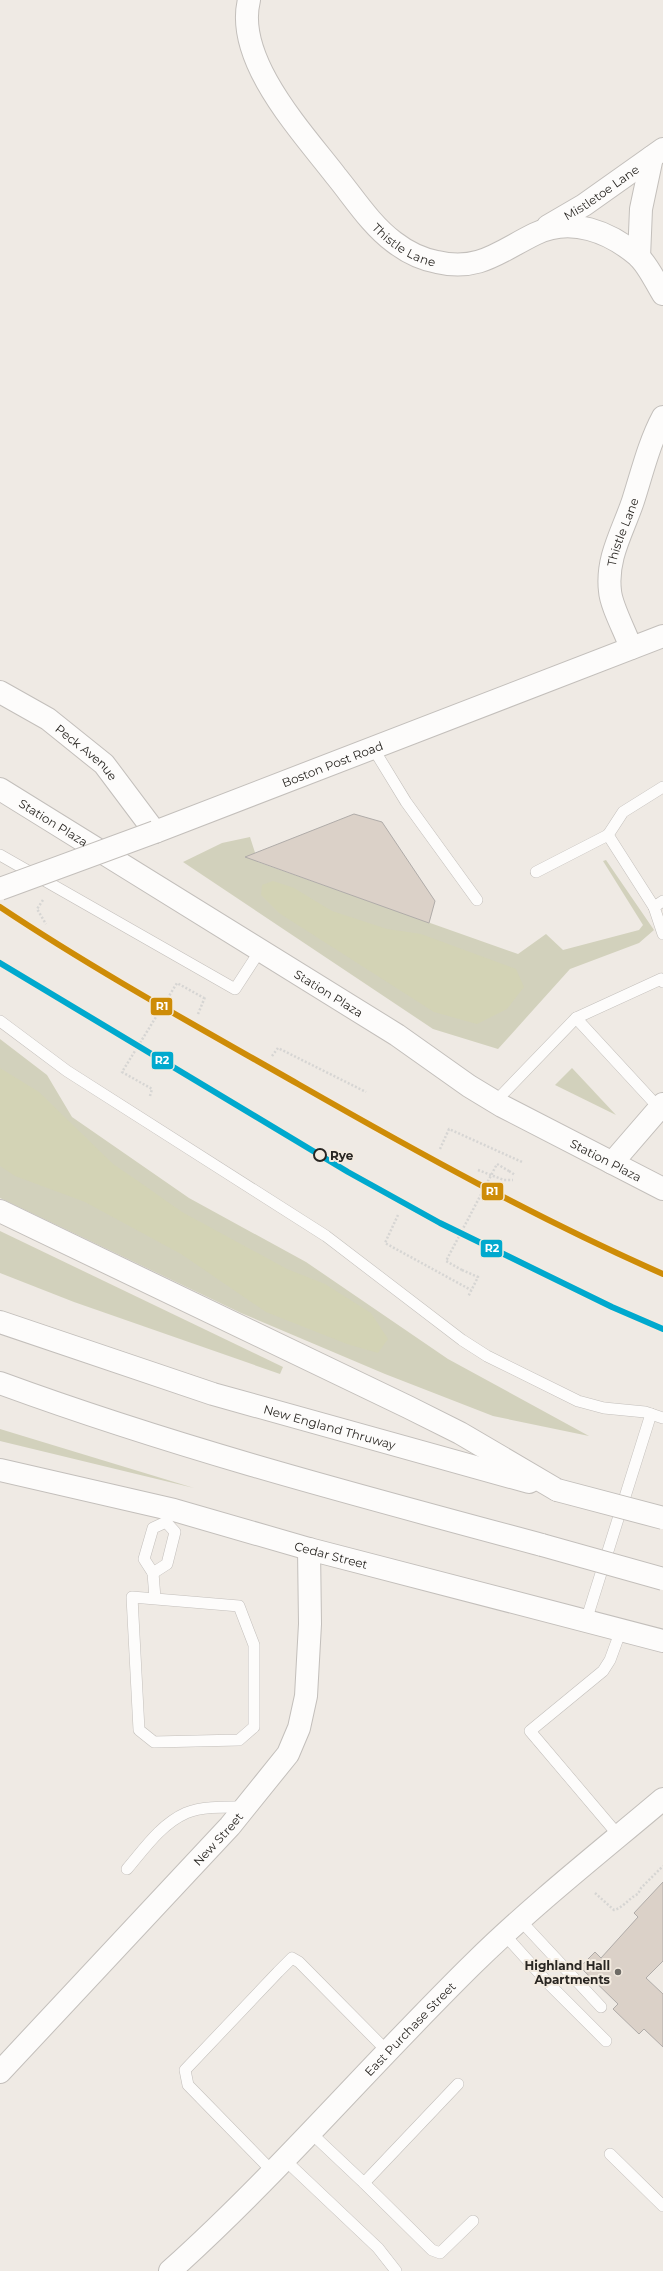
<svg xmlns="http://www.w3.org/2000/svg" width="663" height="2271" font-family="Montserrat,sans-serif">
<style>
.green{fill:#d2d1bc}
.forest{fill:#d3d3b5}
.building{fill:#dbd1c8;stroke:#afaba8}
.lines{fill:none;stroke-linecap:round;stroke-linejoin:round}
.lane-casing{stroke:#c3bfbb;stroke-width:12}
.street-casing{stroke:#c3bfbb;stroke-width:24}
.secondary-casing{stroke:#c3bfbb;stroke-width:24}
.primary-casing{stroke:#c3bfbb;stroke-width:24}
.highway-casing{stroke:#c3bfbb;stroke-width:24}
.path{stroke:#d6d5d3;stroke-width:2.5;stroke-dasharray:2 2;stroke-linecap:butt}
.lane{stroke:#fdfcfb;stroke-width:11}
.street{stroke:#fdfcfb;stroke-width:22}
.secondary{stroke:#fdfcfb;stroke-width:22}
.primary{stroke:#fdfcfb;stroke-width:22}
.highway{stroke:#fdfcfb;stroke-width:22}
.primary-bridge-casing{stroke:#c3bfbb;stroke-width:24;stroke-linecap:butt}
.highway-bridge-casing{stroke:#c3bfbb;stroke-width:24;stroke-linecap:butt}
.path-bridge{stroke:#d6d5d3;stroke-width:2.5;stroke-dasharray:2 2;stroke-linecap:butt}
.primary-bridge{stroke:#fdfcfb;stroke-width:22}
.highway-bridge{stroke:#fdfcfb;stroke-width:22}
.rail-1-casing{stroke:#f3ebe0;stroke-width:9}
.rail-2-casing{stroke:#f3ebe0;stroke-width:9}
.rail-1{stroke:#ce8c07;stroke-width:6}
.rail-2{stroke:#00a9ce;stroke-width:6}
.stop-dot{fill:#f3ebe0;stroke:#292622;stroke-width:2}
.poi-dot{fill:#6e6b66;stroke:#f3ebe0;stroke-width:1.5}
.labels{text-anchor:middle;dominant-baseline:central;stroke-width:4;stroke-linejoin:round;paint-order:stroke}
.street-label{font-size:12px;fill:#292622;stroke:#f3ebe0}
.stop-label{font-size:12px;font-weight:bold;fill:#292622;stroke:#f3ebe0;text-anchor:start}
.poi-label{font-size:12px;font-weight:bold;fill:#292622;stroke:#f3ebe0;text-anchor:end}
.line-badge{stroke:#f3ebe0;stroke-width:1.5}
.badge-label{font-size:11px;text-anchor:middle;font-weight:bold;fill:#fff}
</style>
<rect width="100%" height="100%" fill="#efeae4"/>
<g class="green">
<polygon points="250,837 258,862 518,954 546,934 563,950 639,930 643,925 603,861 606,860 654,930 639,943 570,969 498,1049 433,1029 183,862 222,843"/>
<polygon points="0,1039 47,1075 72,1117 189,1198 306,1262 448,1359 589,1436 493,1416 385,1374 241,1313 0,1198"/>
<polygon points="572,1068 616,1115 555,1085"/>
<polygon points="0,1231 283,1367 280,1374 74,1302 0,1273"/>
<polygon points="0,1429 194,1488 0,1441"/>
</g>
<g class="forest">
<polygon points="273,881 294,888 332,911 387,929 421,934 516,969 524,987 507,1009 477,1024 434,1012 279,913 261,895 262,885"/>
<polygon points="0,1068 39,1092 113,1164 138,1181 182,1212 287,1269 325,1284 371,1313 388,1339 378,1353 347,1344 266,1312 181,1254 85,1202 15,1176 0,1166"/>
</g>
<g class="building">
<polygon points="354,814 382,822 435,901 429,923 245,857"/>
<polygon points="663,1882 663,1961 646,1978 663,1994 663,2047 644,2029 639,2034 613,2009 618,2004 580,1967 595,1952 601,1958 638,1917 634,1913"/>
</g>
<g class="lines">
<defs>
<g id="lane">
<polyline points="373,748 406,802 477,900"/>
<polyline points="608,835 623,812 663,787"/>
<polyline points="0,855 235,989 261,949"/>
<polyline points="536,872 608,835 654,907"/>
<polyline points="663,901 654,907 663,934"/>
<polyline points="576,1018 659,1108"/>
<polyline points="0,1021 67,1071 326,1236 462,1340 487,1356 578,1401 604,1408 645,1412 663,1418"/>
<polyline points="495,1102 576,1018 661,979 663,982"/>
<polygon points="166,1522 175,1532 167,1564 153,1573 144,1559 153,1528"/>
<polyline points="153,1573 155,1598"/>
<polygon points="132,1597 239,1606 254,1645 254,1727 239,1740 154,1742 139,1730"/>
<polyline points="586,1621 651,1414"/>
<polyline points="619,1836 530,1731 603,1671 610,1660 621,1630"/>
<path d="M127 1869C144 1849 161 1824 186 1813 203 1806 226 1807 244 1807"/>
<polyline points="520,1920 601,2007"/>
<polyline points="504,1934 549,1984 606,2041"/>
<polyline points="311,2133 364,2183 458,2084"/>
<polyline points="610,2154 663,2206"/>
<polyline points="285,2160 378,2248 396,2271"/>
<polyline points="273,2172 188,2085 185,2070 278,1972 292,1958 299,1962 388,2052"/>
<polyline points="364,2183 432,2250 440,2253 473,2221"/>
</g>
<g id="street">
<path id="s1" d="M249 0C234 60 303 133 336 176 354 198 371 225 394 242 407 252 421 259 437 262 479 272 500 251 535 234 571 216 610 232 638 256 648 265 656 283 663 294"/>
<path id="s2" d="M548 226 584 205 663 149"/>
<polyline points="639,257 641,209 652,157"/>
<path id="s3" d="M631 648C626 633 611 606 610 591 606 558 623 531 633 501 642 473 649 443 663 417"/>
<path id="s4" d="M0 789 397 1035 469 1086 502 1106 663 1189"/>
<polyline points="612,1163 663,1104"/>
<path id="s5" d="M0 2072 230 1826 288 1754 299 1728 306 1696 310 1624 309 1549"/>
</g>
<g id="secondary">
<path id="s6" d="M0 692 48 719 104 764 155 832"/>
<path id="s7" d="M0 1470 174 1510 309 1549 663 1641"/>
<path id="s8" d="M170 2271C277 2175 371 2064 474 1963 533 1905 599 1853 663 1799"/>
</g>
<g id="primary">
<path id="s9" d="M155 832 663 636"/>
</g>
<g id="highway">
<polyline points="0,1211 408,1407 460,1433 557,1490"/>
<path id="s10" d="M0 1322 213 1394 529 1482"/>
<path d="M0 1383C177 1448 360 1496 542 1545"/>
</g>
</defs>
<use href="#lane" class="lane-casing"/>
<use href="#street" class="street-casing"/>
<use href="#secondary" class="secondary-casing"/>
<use href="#primary" class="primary-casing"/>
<use href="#highway" class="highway-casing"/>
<g class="path">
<polyline points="43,900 37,909 46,924"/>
<polyline points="198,1014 205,997"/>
<polyline points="272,1056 278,1048 366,1092"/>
<polyline points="150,1096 152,1089 122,1072 177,983 204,998"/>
<polyline points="440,1149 449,1129 522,1162"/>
<polyline points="478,1170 504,1180 513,1180"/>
<polyline points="509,1171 515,1175"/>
<polyline points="398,1215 385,1243 471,1290"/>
<polyline points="462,1270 478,1277 468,1297"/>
<path d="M595 1893 614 1910C623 1908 629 1898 638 1894L641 1888 663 1866"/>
</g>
<use href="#lane" class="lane"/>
<use href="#street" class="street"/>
<use href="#secondary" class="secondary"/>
<use href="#primary" class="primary"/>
<use href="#highway" class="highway"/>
<defs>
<polyline id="primary-bridge" points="0,889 155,832"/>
<g id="highway-bridge">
<polyline points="557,1490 663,1518"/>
<polyline points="542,1545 663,1579"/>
</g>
</defs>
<use href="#primary-bridge" class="primary-bridge-casing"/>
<use href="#highway-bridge" class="highway-bridge-casing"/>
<polyline class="path-bridge" points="462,1270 446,1261 497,1164 509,1171"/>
<use href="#primary-bridge" class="primary-bridge"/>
<use href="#highway-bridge" class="highway-bridge"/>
<defs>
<path id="rail-1" d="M0 907C96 971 198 1027 298 1084 417 1152 538 1219 663 1274"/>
<polyline id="rail-2" points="0,963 348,1172 440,1223 612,1307 663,1329"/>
</defs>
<use href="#rail-1" class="rail-1-casing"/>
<use href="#rail-2" class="rail-2-casing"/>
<use href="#rail-1" class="rail-1"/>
<use href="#rail-2" class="rail-2"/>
</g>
<circle class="stop-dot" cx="320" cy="1155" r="6"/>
<circle class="poi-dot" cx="618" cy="1972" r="4"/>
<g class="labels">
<g class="street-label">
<text stroke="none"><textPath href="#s2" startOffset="63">Mistletoe Lane</textPath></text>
<text stroke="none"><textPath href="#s1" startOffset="301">Thistle Lane</textPath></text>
<text stroke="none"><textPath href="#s3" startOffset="122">Thistle Lane</textPath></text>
<text stroke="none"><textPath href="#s6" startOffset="106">Peck Avenue</textPath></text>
<text stroke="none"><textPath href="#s9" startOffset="190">Boston Post Road</textPath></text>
<text stroke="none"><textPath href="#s4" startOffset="63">Station Plaza</textPath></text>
<text stroke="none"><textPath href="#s4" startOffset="387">Station Plaza</textPath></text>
<text stroke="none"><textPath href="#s4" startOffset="711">Station Plaza</textPath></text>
<text stroke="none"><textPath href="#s10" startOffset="346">New England Thruway</textPath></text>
<text stroke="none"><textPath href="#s7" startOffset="342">Cedar Street</textPath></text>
<text stroke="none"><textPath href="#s5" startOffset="319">New Street</textPath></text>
<text stroke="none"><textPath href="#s8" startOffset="341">East Purchase Street</textPath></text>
</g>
<g class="stop-label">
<text x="330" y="1155">Rye</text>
</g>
<g class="poi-label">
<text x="610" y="1965">Highland Hall<tspan x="610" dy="14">Apartments</tspan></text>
</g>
</g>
<g class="line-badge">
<rect x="150" y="997" width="23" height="19" rx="4" fill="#ce8c07"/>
<rect x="151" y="1051" width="23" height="19" rx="4" fill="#00a9ce"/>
<rect x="481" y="1182" width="23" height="19" rx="4" fill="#ce8c07"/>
<rect x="480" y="1239" width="23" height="19" rx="4" fill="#00a9ce"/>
</g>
<g class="badge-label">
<text x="162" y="1010">R1</text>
<text x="162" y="1064">R2</text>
<text x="492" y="1195">R1</text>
<text x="492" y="1252">R2</text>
</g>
</svg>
